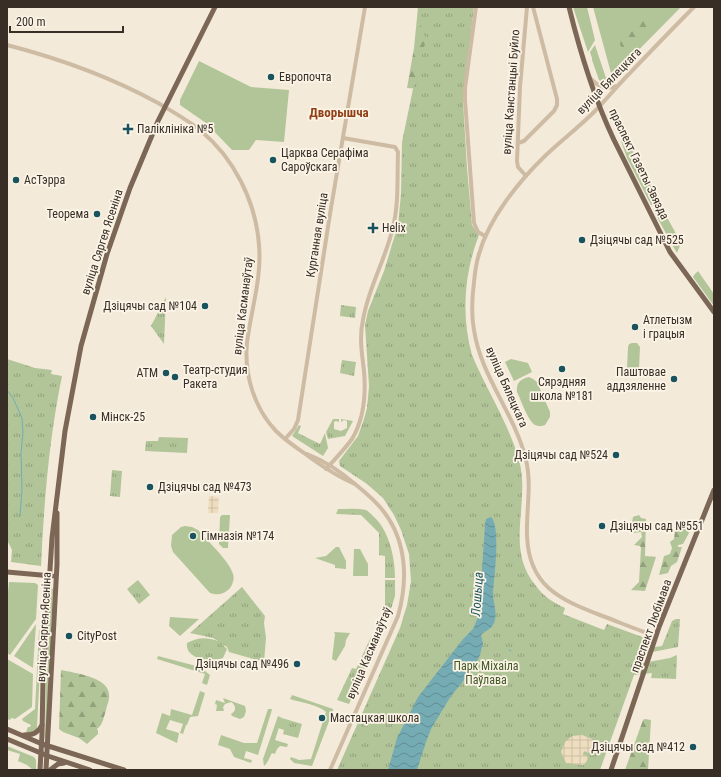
<svg xmlns="http://www.w3.org/2000/svg" width="721" height="777" viewBox="0 0 721 777" font-family="'Roboto Condensed',sans-serif">
<defs>
<pattern id="forest-firs" width="22" height="20" patternUnits="userSpaceOnUse"><rect width="22" height="20" fill="#b2c598"/><path d="M5 1l3.5 6h-7zM16 11l3.5 6h-7z" fill="#92a07c"/></pattern>
<pattern id="park-tufts" width="24" height="20" patternUnits="userSpaceOnUse"><rect width="24" height="20" fill="#b2c598"/><path d="M3 7l-1-3M5 7V3M7 7l1-3M15 17l-1-3M17 17v-4M19 17l1-3" fill="none" stroke="#92a07c"/></pattern>
<pattern id="plaza-grid" width="8" height="8" patternUnits="userSpaceOnUse"><rect width="8" height="8" fill="#eeddbf"/><path d="M0 4h8M4 0v8" fill="none" stroke="#cdbea4"/></pattern>
<pattern id="water-waves" width="16" height="10" patternUnits="userSpaceOnUse"><rect width="16" height="10" fill="#75acb4"/><path d="M0 5q4-4 8 0t8 0" fill="none" stroke="#618c92"/></pattern>
</defs>
<rect width="100%" height="100%" fill="#f4eada"/>
<g fill="#b2c598">
<path d="M573,7H587L595,40L588,52Z"/>
<path d="M593,7H681L615,74L611,73Z"/>
<path d="M595,45L607,81L602,82L599,80L592,60V58L590,52Z"/>
<path d="M199,61L251,87L289,90L284,142L256,140L249,150H232L206,123L180,105V100Z"/>
<path d="M626,137L660,204L656,206L651,205L627,158L621,141Z"/>
<path d="M661,206L681,243L677,253L671,243L655,213L656,210Z"/>
<path d="M698,271L714,294V306L693,277L694,275Z"/>
<path d="M632,343H637L640,347L639,369C635,372 632,372 628,370L627,368L628,347L629,344Z"/>
<path d="M511,359L528,363L532,372L514,381L505,362Z"/>
<path d="M529,377L533,379L537,382L550,412V417L545,425C542,426 539,427 535,425C528,421 521,400 517,392C516,383 520,379 529,377Z"/>
<path d="M222,515H230L228,548H223L219,544L220,517Z"/>
<path d="M185,526L192,527L198,530C207,540 230,562 233,574C235,579 232,587 228,590C222,595 217,595 210,593L173,552L171,546L172,535L181,527Z"/>
<path d="M336,547H339L346,561V569L335,568V565L315,558L326,556Z"/>
<path d="M354,549H360L368,564V576H353Z"/>
<path d="M9,582L35,583L38,585L36,619L10,655L7,653V602Z"/>
<path d="M51,588L53,589L46,738H45L46,677Z"/>
<path d="M170,617L199,619L180,636L169,626Z"/>
<path d="M36,624L33,668L14,656Z"/>
<path d="M39,630H42L37,727V729L29,733L26,732L28,727H30L31,725L23,721L22,719L35,709Z"/>
<path d="M334,632L350,633L346,640L345,646L336,661L332,659L335,634Z"/>
<path d="M158,656L200,667L210,675L207,685L202,683L205,674L157,659Z"/>
<path d="M7,659L33,674L32,707L15,719L11,718L10,720L7,719Z"/>
<path d="M200,691L205,693L198,716L190,717L187,725H186L183,734L180,733L183,724L170,720L166,729L179,733L177,743L156,733L162,713L170,716L171,709L192,715Z"/>
<path d="M292,695L333,709V711L312,766L294,763L290,759L291,757L299,760L311,759L326,712C317,704 302,703 290,699Z"/>
<path d="M223,698L245,706L246,711L244,717L240,719L232,716L231,714C237,711 236,705 231,702L225,704L223,707L224,711H216L217,705L215,704L216,700L225,703Z"/>
<path d="M268,709H272L271,713L258,755L246,751L244,758L252,760L251,763L234,757L230,749L218,745L221,735L244,743H257Z"/>
<path d="M278,716L282,718L275,740L288,744L287,747L280,746L277,749L275,754L272,753C269,757 269,762 264,766L263,759Z"/>
<path d="M7,746L34,757L36,760V770H33L27,765L18,761L20,754L7,750Z"/>
</g>
<g fill="url(#forest-firs)">
<path d="M418,7H431L421,89L407,88L414,48Z"/>
<path d="M641,12L656,21L650,32L629,55L620,45L621,32Z"/>
<path d="M639,515L641,518L646,519L645,556L656,557L645,591L631,590L639,582L641,548L640,546L634,545L642,537L641,532L634,533L631,528L633,517Z"/>
<path d="M684,525L687,527L689,533L683,544L678,545V547H682L677,562L671,566L668,573L659,575L664,556L670,554L672,548L670,542L674,539L675,531L677,527Z"/>
<path d="M61,670C75,673 108,677 109,694C110,699 107,705 106,710C104,716 103,725 97,729L98,731V734L87,744L79,738L63,732L59,729Z"/>
<path d="M645,719L651,720L648,770H625L643,720Z"/>
</g>
<g fill="url(#park-tufts)">
<path d="M422,7H474L463,101L467,168L472,225L479,235C464,273 461,316 472,355C486,389 509,424 519,460C531,503 504,548 536,586C543,596 554,603 565,608L563,614L604,630L607,624L645,638L646,641L645,645L647,648L662,646L672,621L676,619H680L678,647L642,654L637,664L670,658L677,655L676,679L651,678L652,673L634,675L600,770H337L400,628L407,605L411,581L409,554L401,530L394,515L383,498L367,484L340,466L339,461L358,436L364,419L367,408L369,386L365,325L368,311L384,271L398,225L401,194L402,142L414,84L426,40L419,21Z"/>
<path d="M166,297L164,344L151,326Z"/>
<path d="M341,305L356,307L355,318L340,316Z"/>
<path d="M7,359L35,368L52,370L51,374L62,376C49,439 44,502 41,566L11,562L12,550L7,540Z"/>
<path d="M342,360L356,362L354,376L340,373Z"/>
<path d="M333,419H339V422L336,421L334,422V429L341,431L347,428V421L344,420L341,422V419L353,421L345,436L328,439L326,432Z"/>
<path d="M299,425L301,426L298,433L320,444L325,433L328,448L323,456L292,436Z"/>
<path d="M159,437L188,438L187,453L145,451L146,441H158Z"/>
<path d="M112,470L122,471L120,497L110,496Z"/>
<path d="M338,509C345,509 359,508 366,510C368,511 371,514 373,516C389,530 395,557 395,578H385V556L379,555V533L361,515L336,514Z"/>
<path d="M138,580L150,595L139,604L127,589Z"/>
<path d="M385,580H395V596L391,609L349,704L337,700L352,668L356,669L371,637L374,639L385,617Z"/>
<path d="M242,587L265,616L264,623L266,638L264,662L229,652L227,647L222,644L227,649L223,658C211,662 185,660 187,643C198,637 206,637 218,641L213,638L190,633Z"/>
<path d="M282,718L302,724L298,738L283,734L284,730L278,728Z"/>
</g>
<g fill="url(#plaza-grid)">
<path d="M209,496L219,497L218,513H208Z"/>
<path d="M582,735L592,739L591,752L588,753L585,751L583,753V755L587,756L588,759L584,765H582L566,763L561,752L565,742L572,736Z"/>
</g>
<path fill="url(#water-waves)" d="M491,517C501,526 494,578 493,593C493,602 497,611 495,620C493,629 486,630 481,635L483,643L480,655L474,668L451,696L431,729L426,742L417,770H388L397,738L418,697L463,639L473,629L479,615L485,525L486,519Z"/>
<g fill="none" stroke-linecap="round" stroke-linejoin="round">
<g stroke="#75acb4" stroke-width="1">
<path d="M7,390L13,398L22,418L23,432L21,453L22,489L20,516"/>
<path d="M509,650L511,651"/>
</g>
<g stroke="#cebba4" stroke-width="4">
<path d="M476,7L465,88V100L474,223L478,232L485,236"/>
<path d="M7,45C61,59 109,76 158,103C173,112 188,120 201,131C234,158 256,202 259,245C262,278 251,310 247,343C244,374 254,408 276,431C285,440 294,446 304,453C320,465 336,476 355,484"/>
<path d="M590,78C598,86 605,91 616,86"/>
<path d="M518,143L524,141L554,111L557,105V99L533,7"/>
<path d="M526,176L518,167L517,161L520,87L527,7"/>
<path d="M285,439L294,429L298,420L330,214L365,7"/>
<path d="M307,454C325,461 341,472 355,484C366,493 376,501 384,512C407,542 408,581 398,616L330,770"/>
<path d="M326,469C335,459 344,450 352,439C364,419 366,394 364,371C362,354 359,337 363,320C368,288 386,259 393,227C399,203 397,177 398,152L395,147L343,138"/>
<path d="M656,636C637,630 619,622 600,615C559,599 529,586 527,536C526,510 532,485 526,460C515,414 481,377 474,330C471,314 472,298 474,282C475,272 476,263 479,254C489,218 519,181 546,155C562,140 579,127 594,112C606,100 617,86 629,74C651,51 672,29 694,7"/>
</g>
<g stroke="#7c6656" stroke-width="5">
<path d="M569,7C580,52 594,98 614,140L670,252L714,312"/>
<path d="M7,572L52,576"/>
<path d="M7,729L42,744L124,770"/>
<path d="M24,735C33,735 38,733 42,725"/>
<path d="M7,739L48,756L90,770"/>
<path d="M40,770L42,735L43,680L52,538L65,431L81,346L107,254L130,188L158,121L215,7"/>
<path d="M46,770L57,564V513"/>
<path d="M50,770L58,764L64,763"/>
<path d="M611,770L659,627L714,490"/>
</g>
</g>
<g fill="#18535e" stroke="#fbf4e6" stroke-width="1.5">
<circle cx="271" cy="77" r="4"/>
<path d="M126 123h4v4h4v4h-4v4h-4v-4h-4v-4h4z"/>
<circle cx="273" cy="160" r="4"/>
<circle cx="16" cy="180" r="4"/>
<circle cx="97" cy="214" r="4"/>
<path d="M371 222h4v4h4v4h-4v4h-4v-4h-4v-4h4z"/>
<circle cx="582" cy="240" r="4"/>
<circle cx="205" cy="306" r="4"/>
<circle cx="635" cy="327" r="4"/>
<circle cx="562" cy="369" r="4"/>
<circle cx="166" cy="373" r="4"/>
<circle cx="175" cy="377" r="4"/>
<circle cx="674" cy="379" r="4"/>
<circle cx="93" cy="417" r="4"/>
<circle cx="616" cy="455" r="4"/>
<circle cx="150" cy="487" r="4"/>
<circle cx="602" cy="526" r="4"/>
<circle cx="193" cy="536" r="4"/>
<circle cx="69" cy="636" r="4"/>
<circle cx="297" cy="664" r="4"/>
<circle cx="322" cy="718" r="4"/>
<circle cx="693" cy="747" r="4"/>
</g>
<g text-anchor="middle" dominant-baseline="central" stroke-width="3.5" stroke-linejoin="round" paint-order="stroke">
<g font-size="12" fill="#382e26" stroke="#fbf4e6" text-anchor="start">
<text x="279" y="77">Европочта</text>
<text x="137" y="129">Паліклініка №5</text>
<text x="281" y="153">Царква Серафіма<tspan x="281" dy="14">Сароўскага</tspan></text>
<text x="24" y="180">АсТэрра</text>
<text x="89" y="214" text-anchor="end">Теорема</text>
<text x="382" y="228">Helix</text>
<text x="590" y="240">Дзіцячы сад №525</text>
<text x="197" y="306" text-anchor="end">Дзіцячы сад №104</text>
<text x="643" y="320">Атлетызм<tspan x="643" dy="14">і грацыя</tspan></text>
<text x="183" y="370">Театр-студия<tspan x="183" dy="14">Ракета</tspan></text>
<text x="666" y="372" text-anchor="end">Паштовае<tspan x="666" dy="14">аддзяленне</tspan></text>
<text x="158" y="373" text-anchor="end">АТМ</text>
<text x="562" y="382" text-anchor="middle">Сярэдняя<tspan x="562" dy="14">школа №181</tspan></text>
<text x="101" y="417">Мінск-25</text>
<text x="608" y="455" text-anchor="end">Дзіцячы сад №524</text>
<text x="158" y="487">Дзіцячы сад №473</text>
<text x="610" y="526">Дзіцячы сад №551</text>
<text x="201" y="536">Гімназія №174</text>
<text x="77" y="636">CityPost</text>
<text x="289" y="664" text-anchor="end">Дзіцячы сад №496</text>
<text x="330" y="718">Мастацкая школа</text>
<text x="685" y="747" text-anchor="end">Дзіцячы сад №412</text>
</g>
<g font-size="12" fill="#382e26" stroke="#fbf4e6">
<text transform="translate(609 81) rotate(-46)">вуліца Бялецкага</text>
<text transform="translate(511 92) rotate(-86)">вуліца Канстанцыі Буйло</text>
<text transform="translate(639 164) rotate(64)">праспект Газеты Звязда</text>
<text transform="translate(317 235) rotate(-81)">Курганная вуліца</text>
<text transform="translate(102 242) rotate(-72)">вуліца Сяргея Ясеніна</text>
<text transform="translate(243 306) rotate(-83)">вуліца Касманаўтаў</text>
<text transform="translate(507 387) rotate(66)">вуліца Бялецкага</text>
<text transform="translate(651 626) rotate(-70)">праспект Любімава</text>
<text transform="translate(44 627) rotate(-87)">вуліца Сяргея Ясеніна</text>
<text transform="translate(369 653) rotate(-67)">вуліца Касманаўтаў</text>
</g>
<g font-size="12" fill="#425928" stroke="#fbf4e6">
<text x="486" y="666">Парк Міхаіла<tspan x="486" dy="14">Паўлава</tspan></text>
</g>
<g font-size="13" font-weight="bold" fill="#903f17" stroke="#fbf4e6">
<text x="339" y="112">Дворышча</text>
</g>
<g font-size="13" font-style="italic" fill="#18535e" stroke="#fbf4e6">
<text transform="translate(477 594) rotate(-86)">Лошыца</text>
</g>
</g>
<rect width="721" height="777" fill="none" stroke="#382e26" stroke-width="16"/>
<path d="M10 26v6h113v-6" fill="none" stroke="#382e26" stroke-width="2"/>
<text x="16" y="26" font-size="12" fill="#382e26" stroke="#fbf4e6" stroke-width="3" paint-order="stroke">200 m</text>
</svg>
